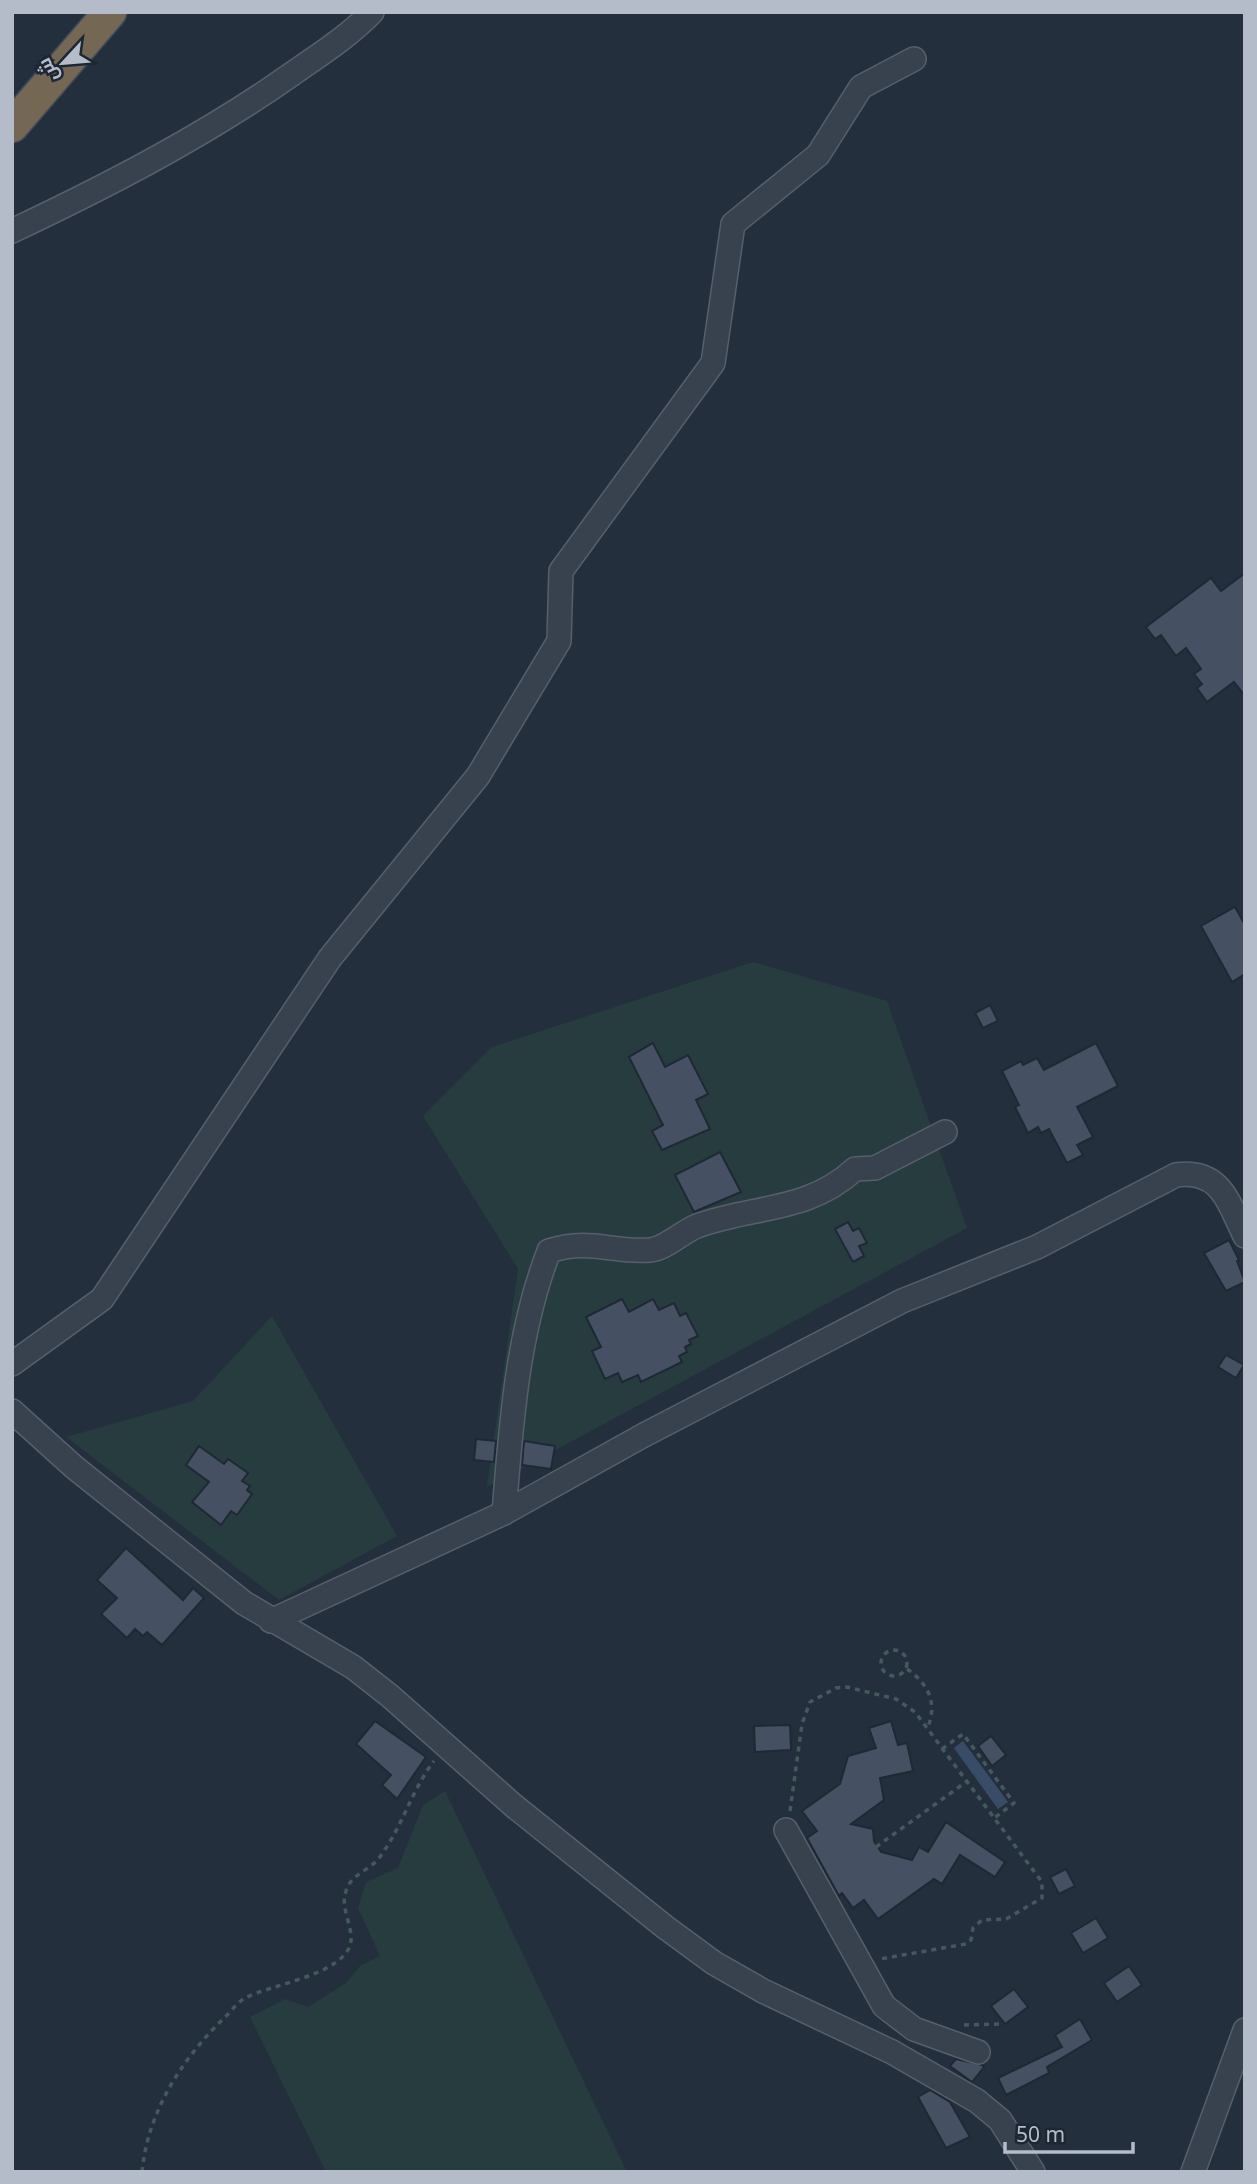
<svg xmlns="http://www.w3.org/2000/svg" width="1257" height="2184" viewBox="0 0 1257 2184" font-family="'Noto Sans',Cairo,sans-serif">
<rect width="100%" height="100%" fill="#242f3e"/>
<g fill="#263c3f">
<path d="M753,962L887,1001L967,1228L487,1487L518,1269L423,1116L492,1047Z"/>
<path d="M272,1316L397,1536L279,1600L66,1437L193,1401Z"/>
<path d="M445,1791L627,2172H326L250,2017L285,1999L308,2007L346,1983L360,1966L380,1956L358,1908L366,1882L398,1868L423,1805Z"/>
</g>
<path fill="#394c67" d="M963,1741L1008,1802L998,1809L954,1748Z"/>
<g fill="#455162" stroke="#1f2835" stroke-width="2">
<path d="M1245,573V696L1234,682L1207,702L1197,688L1202,684L1194,674L1201,669L1186,648L1176,656L1161,635L1155,639L1146,627L1211,578L1221,591Z"/>
<path d="M1235,907L1245,925V974L1232,982L1201,926Z"/>
<path d="M990,1005L998,1021L983,1028L975,1013Z"/>
<path d="M653,1043L665,1067L688,1055L708,1094L696,1100L710,1129L662,1150L652,1131L663,1125L629,1057Z"/>
<path d="M1096,1043L1118,1086L1077,1107L1093,1137L1077,1145L1083,1155L1067,1163L1049,1129L1041,1133L1038,1127L1028,1133L1015,1107L1019,1105L1002,1071L1021,1061L1023,1065L1037,1058L1044,1070Z"/>
<path d="M720,1152L741,1192L694,1212L675,1175Z"/>
<path d="M848,1222L853,1231L859,1228L867,1243L859,1246L864,1256L853,1262L835,1229Z"/>
<path d="M1229,1240L1239,1260L1237,1261L1245,1282L1226,1291L1204,1253Z"/>
<path d="M622,1299L629,1312L653,1299L659,1310L674,1303L680,1316L686,1313L698,1336L689,1340L691,1344L685,1347L687,1352L679,1356L682,1362L641,1382L638,1375L622,1382L618,1373L605,1379L592,1351L601,1347L586,1317Z"/>
<path d="M1226,1355L1244,1365L1236,1378L1218,1367Z"/>
<path d="M476,1439L496,1441L494,1462L474,1460Z"/>
<path d="M524,1441L555,1446L551,1469L522,1465Z"/>
<path d="M199,1446L224,1464L228,1459L248,1473L242,1481L250,1486L247,1490L252,1494L237,1515L231,1511L221,1525L192,1502L209,1482L186,1465Z"/>
<path d="M126,1548L183,1600L193,1588L204,1598L162,1645L147,1632L143,1636L135,1629L127,1638L101,1614L117,1598L97,1580Z"/>
<path d="M375,1721L426,1757L397,1799L382,1785L391,1775L356,1744Z"/>
<path d="M891,1721L898,1745L907,1743L913,1771L880,1778L884,1800L851,1824L873,1829L874,1841L881,1852L912,1860L919,1847L928,1852L946,1822L1005,1862L995,1877L960,1855L942,1884L934,1879L878,1919L864,1900L853,1908L842,1893L839,1896L807,1838L817,1831L802,1811L840,1784L848,1756L876,1748L869,1728Z"/>
<path d="M790,1725L791,1750L755,1752L754,1726Z"/>
<path d="M991,1736L1006,1755L992,1766L978,1746Z"/>
<path d="M1066,1869L1075,1886L1059,1894L1050,1877Z"/>
<path d="M1096,1918L1108,1938L1083,1953L1071,1933Z"/>
<path d="M1129,1966L1142,1985L1117,2002L1104,1983Z"/>
<path d="M1014,1989L1028,2007L1005,2024L991,2006Z"/>
<path d="M1080,2019L1092,2040L1047,2067L1049,2073L1006,2095L998,2078L1062,2047L1055,2035Z"/>
<path d="M956,2059L982,2065L984,2067L972,2082L950,2066Z"/>
<path d="M930,2090L950,2102L970,2137L946,2148L918,2097Z"/>
</g>
<g fill="none" stroke-linecap="round" stroke-linejoin="round">
<g stroke="#565f6c" stroke-width="26">
<g id="minor">
<path d="M12,231C109,185 204,136 292,74C319,55 348,37 372,12"/>
<path d="M12,1364L102,1299L330,958L478,776L559,641L561,571L713,363L733,224L818,155L861,87L914,59"/>
<path d="M12,1411L74,1467L244,1603L353,1667L390,1696L514,1806L665,1927L714,1963L763,1991L892,2052L977,2101L1000,2120L1033,2172"/>
<path d="M504,1513C511,1426 517,1333 549,1251C591,1238 611,1253 650,1250C665,1249 682,1232 697,1226C754,1205 807,1213 855,1169L875,1168L945,1132"/>
<path d="M271,1621L504,1513L644,1435L902,1301L1037,1247L1176,1175C1221,1169 1228,1202 1245,1236"/>
<path d="M786,1830L884,2006L914,2029L978,2052"/>
<path d="M1193,2172L1245,2030"/>
</g>
</g>
<g stroke="#434c59" stroke-width="35">
<path id="highway" d="M12,126L110,12"/>
</g>
<g stroke="#44595c" stroke-width="3.5" stroke-dasharray="5 5" stroke-linecap="butt">
<circle cx="894" cy="1663" r="13"/>
<path d="M907,1669C929,1684 938,1704 927,1729"/>
<path d="M942,1749L963,1734L1014,1803L993,1819"/>
<path d="M790,1811L802,1724L810,1702L836,1688L847,1687L896,1699L915,1712L1042,1882V1898L1006,1919L982,1920L973,1928L971,1940L966,1944L880,1959"/>
<path d="M876,1847L966,1782"/>
<path d="M964,2025L1001,2024"/>
<path d="M142,2172C148,2112 180,2062 222,2020C230,2013 236,2003 245,1998C273,1984 335,1976 349,1948C357,1931 339,1910 346,1891C351,1874 369,1871 379,1858C402,1828 411,1791 434,1761"/>
</g>
<use href="#minor" stroke="#38414e" stroke-width="23"/>
<use href="#highway" stroke="#746855" stroke-width="32"/>
</g>
<rect width="1257" height="2184" fill="none" stroke="#b4bcc9" stroke-width="28"/>
<g transform="translate(63 63) rotate(244)" stroke="#1d2633" stroke-width="5" paint-order="stroke">
<path d="M0-5L12 26L0 18L-12 26Z" fill="#b4bcc9"/>
<text y="-10" font-size="19" font-weight="bold" text-anchor="middle" fill="#b4bcc9">ش</text>
</g>
<path d="M1005 2142v10h128v-10" fill="none" stroke="#b4bcc9" stroke-width="3.5"/>
<text x="1016" y="2142" font-size="21" fill="#b4bcc9" stroke="#1d2633" stroke-width="5" paint-order="stroke">50 m</text>
</svg>
